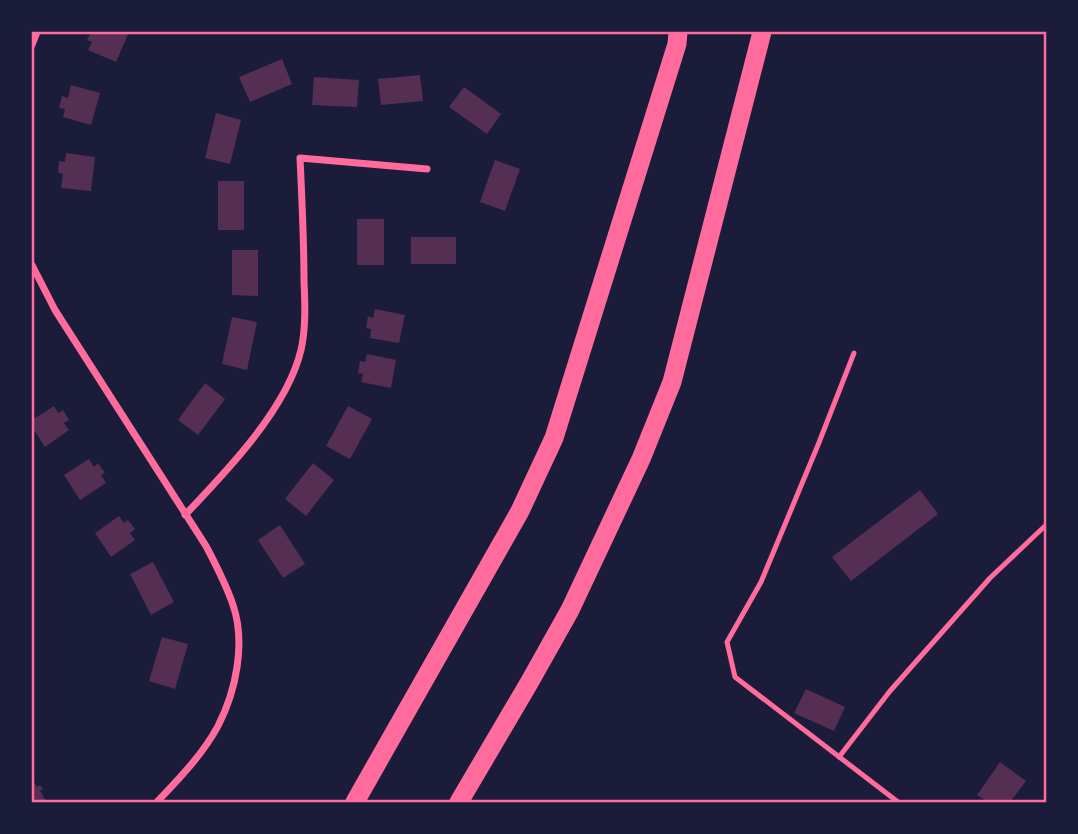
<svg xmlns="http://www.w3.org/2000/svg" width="1078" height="834" viewBox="0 0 1078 834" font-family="'Nunito Sans',sans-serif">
<rect width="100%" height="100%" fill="#1b1b3a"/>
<g fill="#542f53">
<path d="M91,32H129L116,62L88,50L92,42L87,40Z"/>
<path d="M282,59L292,84L250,102L239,77Z"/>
<path d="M420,75L423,101L381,105L378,79Z"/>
<path d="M314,77L359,80L357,107L312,105Z"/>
<path d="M71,85L100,93L91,125L63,117L65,109L59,108L62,96L68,98Z"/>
<path d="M464,87L501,114L487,134L449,107Z"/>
<path d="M216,113L241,120L230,164L205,158Z"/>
<path d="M66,153L95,157L91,191L61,188L63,174L58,173L59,161L65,162Z"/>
<path d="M495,160L520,169L505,211L480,202Z"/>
<rect x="218" y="181" width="26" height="49"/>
<rect x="357" y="219" width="27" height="46"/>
<rect x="411" y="237" width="45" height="27"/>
<path d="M232,250H258V296L232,295Z"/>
<path d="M375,309L405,315L399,343L370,338L371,329L366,328L368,316L373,318Z"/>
<path d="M232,317L257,322L247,370L222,364Z"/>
<path d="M367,354L396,360L391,388L361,382L363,374L358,373L360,361L365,362Z"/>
<path d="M205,383L225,399L198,435L178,420Z"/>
<path d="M54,406L58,413L63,410L69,420L64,423L69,430L45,447L32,427V420Z"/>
<path d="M348,406L372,419L350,459L326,446Z"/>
<path d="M89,459L94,467L98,463L105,473L101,475L106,483L80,500L64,475Z"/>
<path d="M313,463L334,480L306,516L285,499Z"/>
<path d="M920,490L938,514L851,581L832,557Z"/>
<path d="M119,516L124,523L128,520L135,529L130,533L135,540L111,557L95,533Z"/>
<path d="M280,525L305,564L283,578L258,540Z"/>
<path d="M153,562L174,602L151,615L130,574Z"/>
<path d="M162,637L188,644L175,689L149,681Z"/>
<path d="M806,689L845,707L834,731L794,713Z"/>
<path d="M1000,762L1026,781L1010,802H988L977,795Z"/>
<path d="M33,781L37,787L40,785L43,789L40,791L47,802H32V782Z"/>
</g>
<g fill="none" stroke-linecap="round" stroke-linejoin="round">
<g stroke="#ff6b9d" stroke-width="5">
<path d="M854,353L818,445L761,582L727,642L735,677L898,802"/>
<path d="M839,757L890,691L990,578L1046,525"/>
</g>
<g stroke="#ff6b9d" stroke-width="7">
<path d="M32,45L37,32"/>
<path d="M32,265L55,310L206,546C216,565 226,584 233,605C246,643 236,691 218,726C203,754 179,779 157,802"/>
<path d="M185,515C226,472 287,409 301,350C306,328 305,303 304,281C304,240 302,199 300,158L427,169"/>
</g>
<g stroke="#ff6b9d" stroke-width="19">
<path d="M355,802L520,511L554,438L677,44L678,32"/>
<path d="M459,802L529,683L570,610L641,459L672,382L762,32"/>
</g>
</g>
<rect width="1078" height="834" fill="none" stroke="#1b1b3a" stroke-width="66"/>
<rect x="33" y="33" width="1012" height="768" fill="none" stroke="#ff6b9d" stroke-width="2.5"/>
</svg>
